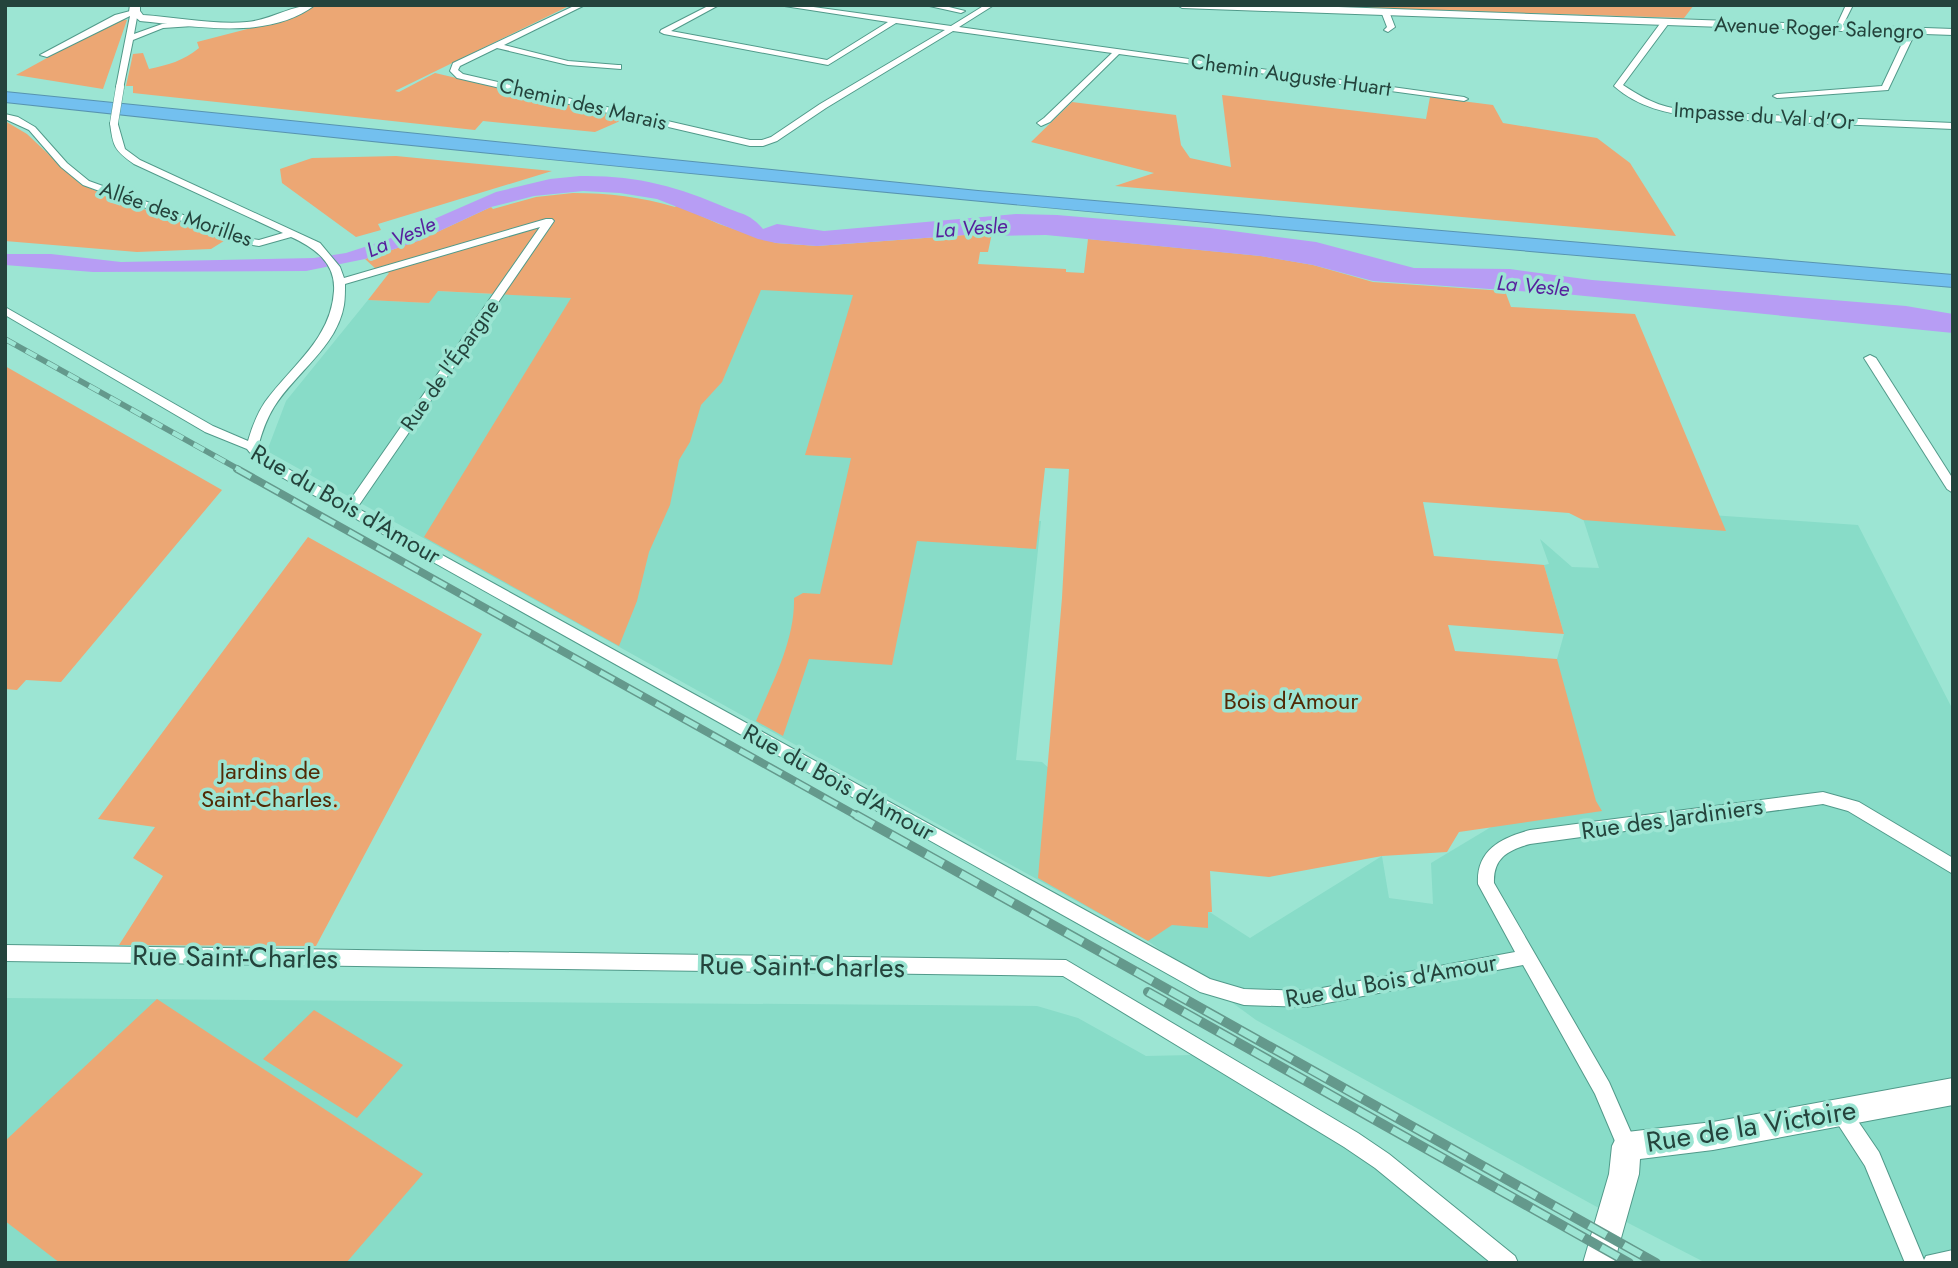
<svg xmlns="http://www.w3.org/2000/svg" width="1958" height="1268" viewBox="0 0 1958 1268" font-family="Jost,sans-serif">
<rect width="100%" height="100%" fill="#9ce5d3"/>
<g fill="#88dcc8">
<path d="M761,280L858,294L938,461L927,514L1041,521L1016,760L1042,762L1208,911L1250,938L1382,856L1389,898L1433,904L1431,863L1491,827L1557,659L1564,634L1544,565L1549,564L1540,539L1572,567L1599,568L1579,506L1858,525L1953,710V1263H1706L1597,1207L1256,1020L1148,941L267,451L286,401L368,300L429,303L437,291L492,294Z"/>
<path d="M5,998L1037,1006L1078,1018L1146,1056L1192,1055L1379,1165L1499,1263H5Z"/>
</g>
<g fill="#eca774">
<path d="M319,5H571L395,91L399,92L435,73L627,118L595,132L483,121L475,130L133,93V86H126L133,54L143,53L149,69C168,65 183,61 199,48L197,42L267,24Z"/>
<path d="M1269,5H1694L1684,18Z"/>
<path d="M118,19L127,20L103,89L16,75Z"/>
<path d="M1222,95L1426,119L1430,97L1493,105L1503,123L1597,138L1630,163L1676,236L1115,186L1154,173L1031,142L1072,102L1176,115L1181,145L1190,158L1231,167Z"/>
<path d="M5,121L27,134L79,183L102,194L227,239L211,249L137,252L5,241Z"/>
<path d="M396,156L552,171L378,224L381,230L356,237L282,183L280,169L312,158Z"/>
<path d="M573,193C609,193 641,197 675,207L677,205L719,224L776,243L817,246L992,233L988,252H980L978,264L1066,269V272L1084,273L1088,239L1261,256L1313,265L1373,282L1505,291L1511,307L1635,314L1726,531L1583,520L1569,513L1423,502L1434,556L1544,565L1564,634L1448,625L1455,651L1557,659L1596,801L1602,811L1459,832L1447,852L1382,856L1269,877L1210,871L1212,912H1208V928L1172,925L1148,941L1038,878L1062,598L1069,469L1045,468L1036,549L917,541L892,665L809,659L783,736L756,721C772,683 795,641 794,598L803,593L820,594L851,458L805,455L853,295L761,290L722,382L701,405L690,442L679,460L670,505L649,552L637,601L619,646L424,537L571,298L438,291L429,303L368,300L389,273L376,269L365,259L418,241L491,207L493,209L536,197Z"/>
<path d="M5,366L222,490L61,682L26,680L17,690L5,689Z"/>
<path d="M308,537L482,634L316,946L119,945L163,876L133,858L155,827L98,819Z"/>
<path d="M157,999L423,1174L346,1263H60L5,1221V1141Z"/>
<path d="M314,1010L403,1065L357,1118L263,1059Z"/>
</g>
<path fill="#b79df4" d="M580,176C635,175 677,186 727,208C744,215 750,214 763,229L777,224L824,231L1016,214L1057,215L1210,228L1316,242L1414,268L1510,269L1592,280L1906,306L1953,314V333L1575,295L1373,281L1313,265L1260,256L1046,235L992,236V233L817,246L776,243L758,239L657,199L620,193L583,191L534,196L491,207L418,241L365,259L306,271L93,272L5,265V254H51L121,262L314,258L346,253L386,240L496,192L550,179Z"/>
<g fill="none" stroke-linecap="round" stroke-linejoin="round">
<g stroke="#519a8a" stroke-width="2">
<g id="street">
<path d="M576,5H585L504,45L568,61L618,65H621V69L568,65L497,48L460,66L458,70L463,74L750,140H762L771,137L820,104L945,30L896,23L828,65L664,34L660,32L661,30L710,5H719L671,31L827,60L888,22L778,5H799L951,26L985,5H994L959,27L1464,97L1468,99L1464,101L1119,54L1050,122L1041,126L1037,123L1044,118L1112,53L953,31L826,108L777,141L763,146H750L457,78L450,71L453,63Z"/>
<path d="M925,5H941L965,11L961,13Z"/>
<path d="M1846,5H1853L1840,31H1834Z"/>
<path d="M134,10L138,12L134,34L162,24L193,22L197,24L193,26L163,28L133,40L123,89L116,87L130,16L47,57L40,55L115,15Z"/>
<path d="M1386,12L1390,14L1395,27L1388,32L1384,30L1387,27L1382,14Z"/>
<path d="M1662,21L1669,23L1623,85C1652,104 1664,108 1699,112L1953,123V129L1699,118C1667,113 1639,108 1614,86Z"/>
<path d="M1909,29L1915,33L1888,90L1777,98L1773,96L1777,94L1882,86L1907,33L1905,31Z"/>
<path d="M5,114L18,117L35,127L67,163L89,181L247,238L259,240L283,233L134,164C114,150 113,146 110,123L117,121L125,149L140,160L320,243L340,267L344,278L546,219H552L554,221L357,508L1210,979L1244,989L1306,991L1515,952L1478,884C1476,850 1501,838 1530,830L1823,792L1859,802L1953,858V874L1848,811L1823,804L1530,844C1508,850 1493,858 1494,883L1609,1082L1637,1146L1634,1153L1627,1156L1620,1153L1595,1094L1523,965L1306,1007L1244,1005L1200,992L260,465L247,449L205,432L5,315V307L213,426L248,441C252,427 257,414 265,402C292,365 331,339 334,291C336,262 313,247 291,237L259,246L245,244L83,185L61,167L29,130L5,119ZM540,227L348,503L262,454L258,447C262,432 266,420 274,407C295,373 337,347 344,305C345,298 345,291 345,284Z"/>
<path d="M1870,355L1876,358L1953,479V493L1947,489L1864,358Z"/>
<path d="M5,945L1066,960L1358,1133L1389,1154L1515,1256L1518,1263H1491L1375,1168L1344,1147L1063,976L5,961Z"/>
<path d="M1840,1103L1847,1105L1879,1152L1924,1260L1926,1256L1953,1250V1263H1905L1865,1166L1830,1112L1833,1105Z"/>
</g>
</g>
<g stroke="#519a8a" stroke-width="2">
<g id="secondary">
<path d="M130,5H140V11L143,15C175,17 216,25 247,22C271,20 291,5 315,5C268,41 195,26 140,21L129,12Z"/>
<path d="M1177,5H1283L1953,29V35L1182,8Z"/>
<path d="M1953,1078V1105L1713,1150L1640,1159L1639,1174L1614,1263H1583L1609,1174L1612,1146L1617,1136L1627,1132L1713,1122Z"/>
</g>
</g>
<g stroke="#5794b0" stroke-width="2">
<path id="highway" d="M5,92L978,191L1953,275V287C1303,233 654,173 5,102Z"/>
</g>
<use href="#street" fill="#fff" fill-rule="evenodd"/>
<use href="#secondary" fill="#fff" fill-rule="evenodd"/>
<use href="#highway" fill="#73c0ef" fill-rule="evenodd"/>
<g stroke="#64998c" stroke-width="6">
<path id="rail-far2" d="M5,339L240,470"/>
</g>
<g stroke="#64998c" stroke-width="8">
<path id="rail-far1" d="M237,469L859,817"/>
</g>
<g stroke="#64998c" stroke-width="10">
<g id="rail">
<path d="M856,815L1656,1263"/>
<path d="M1148,992L1629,1263"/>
</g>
</g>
<use href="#rail-far2" stroke="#9ce5d3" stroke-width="4.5" stroke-dasharray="12" stroke-linecap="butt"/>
<use href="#rail-far1" stroke="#9ce5d3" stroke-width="5" stroke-dasharray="16" stroke-linecap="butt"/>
<use href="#rail" stroke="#9ce5d3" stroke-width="7" stroke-dasharray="20" stroke-linecap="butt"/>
<g stroke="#519a8a" stroke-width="9" stroke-linecap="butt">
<path id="street-bridge" d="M114,123L120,87"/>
</g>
<use href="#street-bridge" stroke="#fff" stroke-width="8"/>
</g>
<g text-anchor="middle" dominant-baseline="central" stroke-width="7" stroke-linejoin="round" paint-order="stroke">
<g font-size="21" fill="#24433c" stroke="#9ce5d3">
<text transform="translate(1819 28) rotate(2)">Avenue Roger Salengro</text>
<text transform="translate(1291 75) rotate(8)">Chemin Auguste Huart</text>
<text transform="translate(583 104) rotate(13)">Chemin des Marais</text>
<text transform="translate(1764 116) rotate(4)">Impasse du Val d'Or</text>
<text transform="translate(176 214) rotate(19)">Allée des Morilles</text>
<text transform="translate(450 365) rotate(-55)">Rue de l'Épargne</text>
</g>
<g font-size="21" font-style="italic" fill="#571f9d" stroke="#9ce5d3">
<text transform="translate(971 228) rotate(-4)">La Vesle</text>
<text transform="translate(401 237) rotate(-23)">La Vesle</text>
<text transform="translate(1533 286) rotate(5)">La Vesle</text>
</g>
<g font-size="24" fill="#24433c" stroke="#9ce5d3">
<text transform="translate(346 504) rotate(30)">Rue du Bois d'Amour</text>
<text transform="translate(839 782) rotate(29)">Rue du Bois d'Amour</text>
<text transform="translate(1672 818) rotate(-8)">Rue des Jardiniers</text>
<text transform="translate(1391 980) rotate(-10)">Rue du Bois d'Amour</text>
</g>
<g font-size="24" fill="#522a06" stroke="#9ce5d3">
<text x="1291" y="700">Bois d'Amour</text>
<text x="270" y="770">Jardins de<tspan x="270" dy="28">Saint-Charles.</tspan></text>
</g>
<g font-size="28" fill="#24433c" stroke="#9ce5d3">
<text transform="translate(235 957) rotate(1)">Rue Saint-Charles</text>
<text transform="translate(802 966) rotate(1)">Rue Saint-Charles</text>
<text transform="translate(1751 1126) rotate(-9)">Rue de la Victoire</text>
</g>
</g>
<rect width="1958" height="1268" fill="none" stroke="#24433c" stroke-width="14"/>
</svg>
